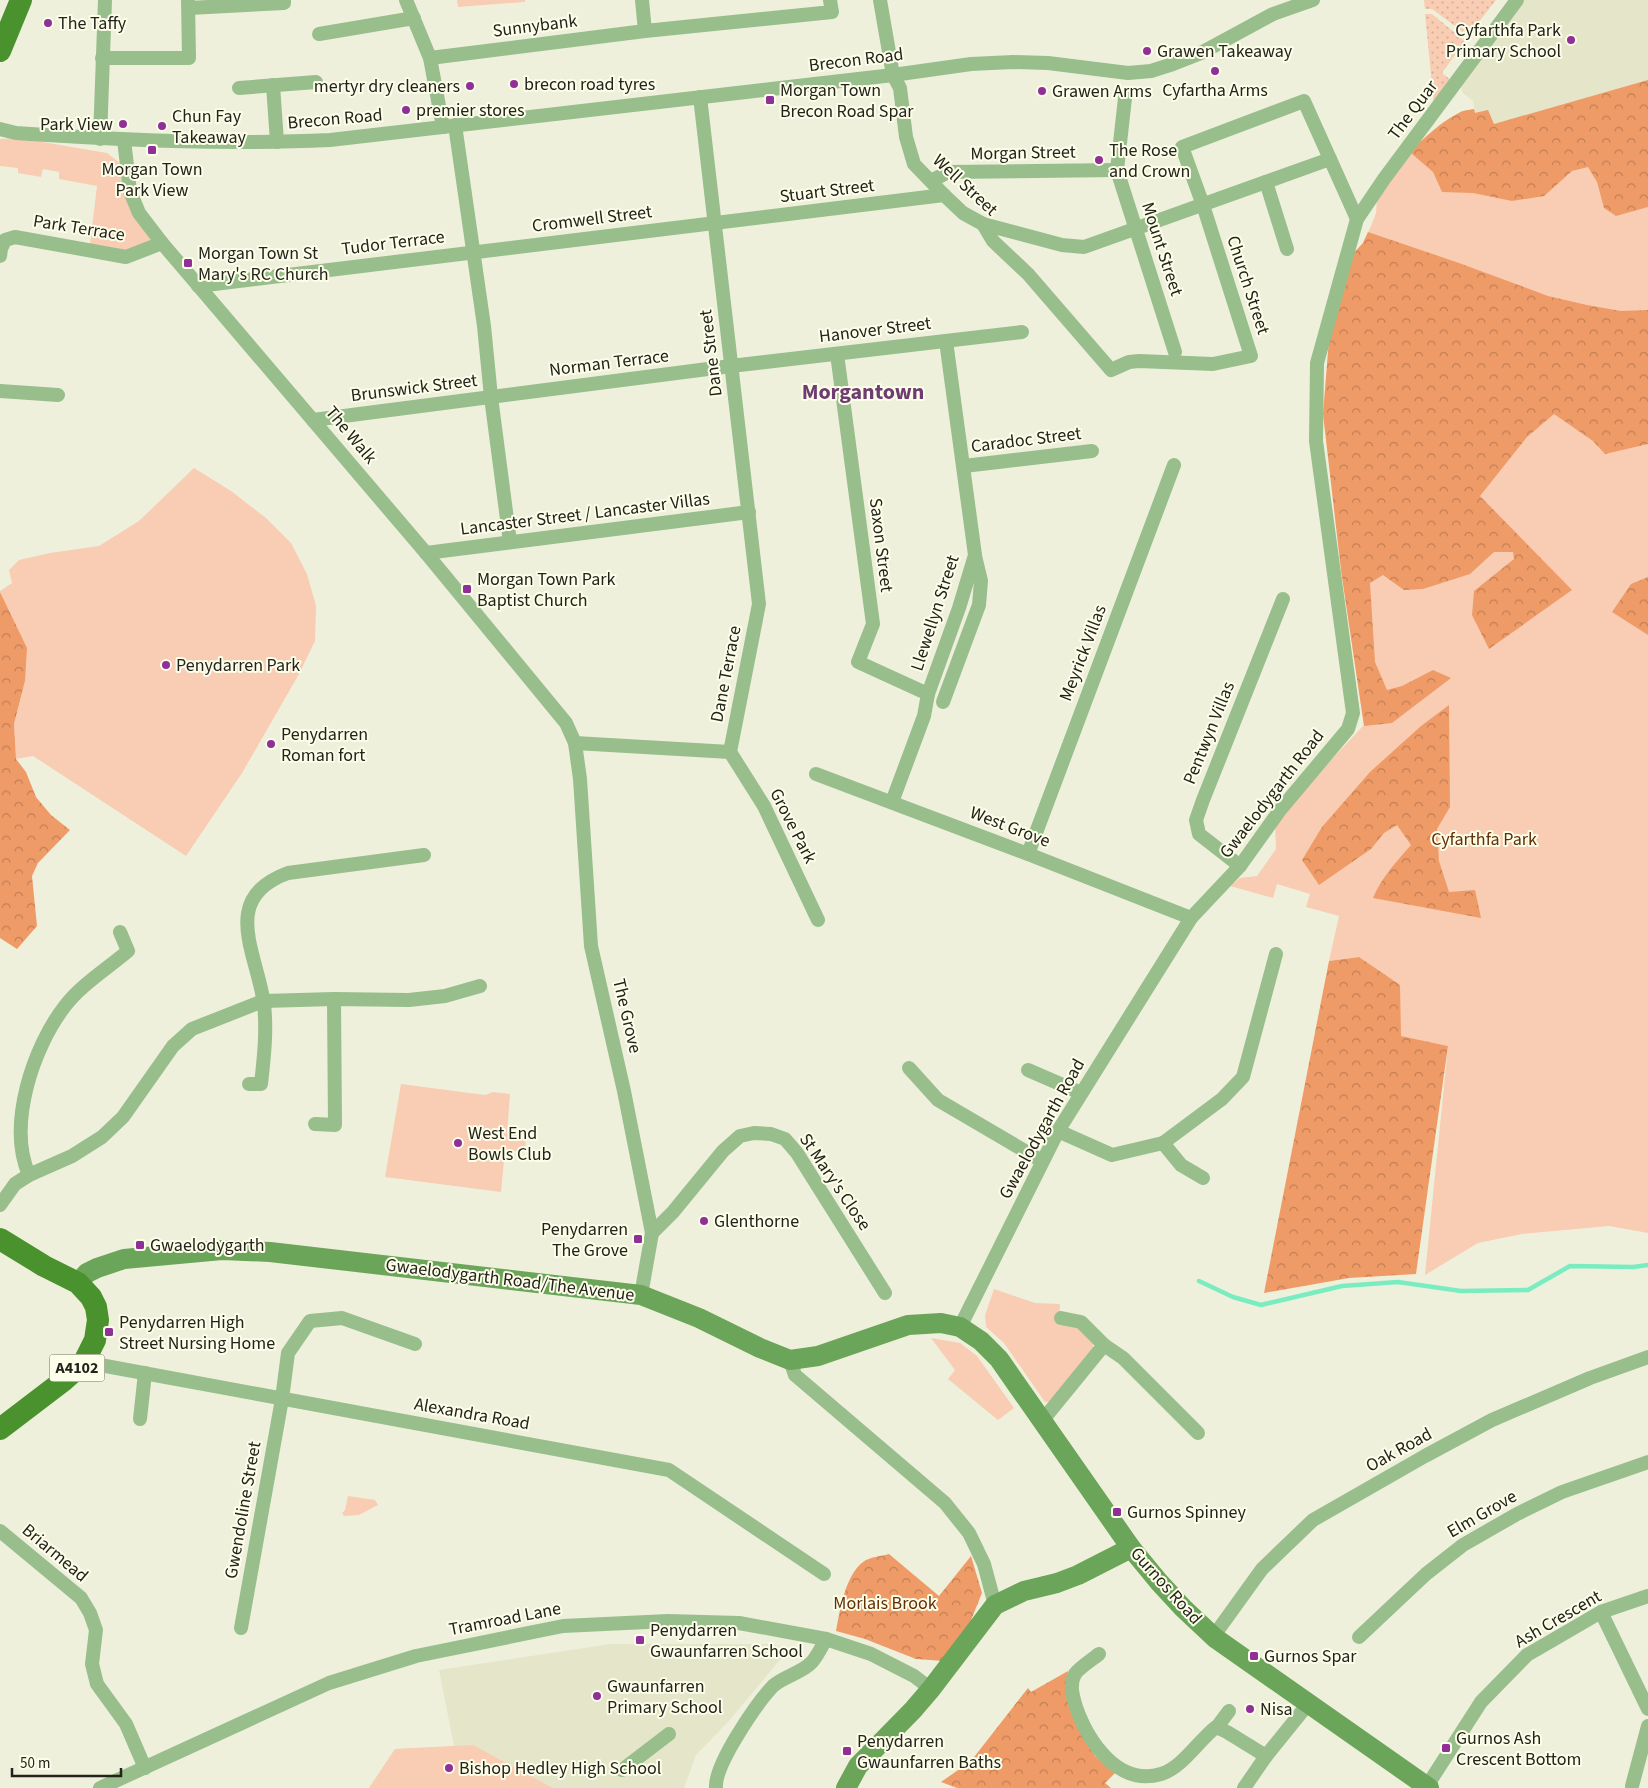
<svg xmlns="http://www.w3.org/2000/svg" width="1648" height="1788" viewBox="0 0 1648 1788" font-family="'Source Sans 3',sans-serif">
<defs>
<pattern id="forest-crowns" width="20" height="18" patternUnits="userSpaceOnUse" patternTransform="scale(1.25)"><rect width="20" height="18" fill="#ef9b67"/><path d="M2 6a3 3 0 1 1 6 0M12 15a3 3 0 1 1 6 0" fill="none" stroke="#c17e54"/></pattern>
<pattern id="garden-dots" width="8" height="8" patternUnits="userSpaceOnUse" patternTransform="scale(1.25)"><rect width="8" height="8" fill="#f8cdb3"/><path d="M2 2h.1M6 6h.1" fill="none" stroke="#d4b099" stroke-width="1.8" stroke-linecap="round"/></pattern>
</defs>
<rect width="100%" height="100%" fill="#eff0dc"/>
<g fill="#e4e5c9">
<path d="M1522,0H1648V80L1494,124L1475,113L1473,101L1462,92L1461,84Z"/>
<path d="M611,1644H771L789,1649L728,1722L696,1755L684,1788H369L395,1749L454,1746L439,1670Z"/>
</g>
<g fill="#f8cdb3">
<path d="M457,0H525V2L458,7Z"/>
<path d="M1648,80V1233L1609,1226L1522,1234L1478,1243L1425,1275L1448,1046L1400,1036L1359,957L1329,961L1339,916L1306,907L1310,894L1277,884L1273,898L1230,886L1240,878L1257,876L1276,849L1275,824L1298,795L1364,725L1341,570L1353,254L1363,243L1371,226L1376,213L1377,200L1417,144L1460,112L1474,109L1475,113L1488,110L1494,124Z"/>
<path d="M19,138L107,153L121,164L155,240L126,253L90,244L97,186L59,179V172L43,169L41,177L18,173V168L0,166V139Z"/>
<path d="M194,468L231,491L266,518L291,543L307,574L316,606L315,641L299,674L242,773L186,856L33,756L16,759L14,724L25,681L0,591L12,583L9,570L19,560L50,553L99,546L139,521Z"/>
<path d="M401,1084L485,1095L493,1092L510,1094L507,1134L526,1136L525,1152L505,1150L501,1192L385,1177Z"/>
<path d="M994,1289L1035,1303L1060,1304L1059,1321L1077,1326L1093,1342V1350L1054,1401L1045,1402L1004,1343L986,1327L985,1315Z"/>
<path d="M931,1338L960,1343L977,1356L1014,1408L998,1420L948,1379L955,1370Z"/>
<path d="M348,1496L375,1500L378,1505L359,1515L344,1516L342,1513L345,1510Z"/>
<path d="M473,1745L553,1788H369L395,1749Z"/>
</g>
<g fill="url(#forest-crowns)">
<path d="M1648,80V207L1616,216L1604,208L1597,182L1588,167L1572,171L1544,196L1512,201L1473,193L1442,192L1433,172L1411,153C1421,139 1444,120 1459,113C1463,110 1469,110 1474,109L1475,113L1488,110L1494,124Z"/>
<path d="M1368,232L1459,263L1548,296L1587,305L1621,311L1648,310V444L1605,454L1593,441L1554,414L1527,437L1480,496L1572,590L1489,649L1472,615L1474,591L1514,559L1513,552H1494L1470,574L1423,589L1404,590L1383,575L1370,583L1375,662L1387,690L1402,686L1433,670L1451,678L1392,723L1364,726L1341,570L1323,414L1329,339L1353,254L1363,243Z"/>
<path d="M1648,577V635L1612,612L1631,584Z"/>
<path d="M0,592L27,648L25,681L14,724L16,759L26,772L36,797L51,815L70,830L38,863L32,876L37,926L17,949L0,938Z"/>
<path d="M1449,705L1450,807L1437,829L1439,861L1449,892L1475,890L1481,918L1373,898C1381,878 1397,861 1411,845L1397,825L1384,833L1371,849L1319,885L1302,860L1322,827L1370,772L1421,726Z"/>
<path d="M1359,957L1400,985L1401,1036L1448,1046L1416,1274L1349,1278L1264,1293L1329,961Z"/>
<path d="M889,1554L939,1596L971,1556L982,1593L967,1630L943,1661L916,1659L865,1639L836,1631C840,1610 845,1576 863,1562C869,1557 882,1556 889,1554Z"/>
<path d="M1068,1671L1066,1690L1074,1720L1095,1756L1115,1773L1105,1783L1111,1788H957L941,1782L971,1761L1028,1688L1031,1692Z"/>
</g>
<g fill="url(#garden-dots)">
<path d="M1424,0H1496L1468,36L1432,9H1425Z"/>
<path d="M1425,14H1432L1465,41L1442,73L1452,81L1434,105Z"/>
</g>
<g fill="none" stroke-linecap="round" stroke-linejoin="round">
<path stroke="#7aecc2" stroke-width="4.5" d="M1199,1281L1233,1297L1261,1305L1342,1286L1398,1282L1461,1291L1528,1290L1570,1266L1633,1267L1648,1265"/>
<g stroke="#98be8c" stroke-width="14">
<path d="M406,0L430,58L443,127"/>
<path d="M642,0L645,31"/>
<path d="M880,0L893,75L900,88L906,137L914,164L944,195L963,213L983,224L993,241L1028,274L1111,370L1129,362L1139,361L1213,364L1251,356L1203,205L1182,147L1304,101L1357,219"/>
<path d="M189,8L284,3V0"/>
<path d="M319,34L414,18"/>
<path d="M102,58H189L188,0"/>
<path d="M430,58L645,31L832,12L830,0"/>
<path d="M273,85L277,142"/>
<path d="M239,88L316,82"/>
<path d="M700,97L759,604L730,752"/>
<path d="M1125,98L1117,170L1175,352"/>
<path d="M455,125L484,326L491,397L510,542"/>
<path d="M0,129L16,133C121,140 225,145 330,140L893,75L971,64L1013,62L1048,63L1128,73L1151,71L1173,64L1201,53L1273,14L1313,0"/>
<path d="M100,139L105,0"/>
<path d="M124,140L130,191L139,213L162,243L426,553L566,723L575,743L580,779L591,946L624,1091L652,1233L641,1295"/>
<path d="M931,181L948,172L1117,170"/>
<path d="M1266,182L1287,249"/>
<path d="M983,224L1062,245L1084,247L1330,159"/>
<path d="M0,256L1,249L5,240L15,237L126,257L162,243"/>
<path d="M198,286L944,195"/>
<path d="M837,354L873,624L858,662L928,694"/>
<path d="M0,391L58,395"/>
<path d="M313,420L731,366L1022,332"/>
<path d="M964,466L1092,451"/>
<path d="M426,553L749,512"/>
<path d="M943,702L979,605L981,581L975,556"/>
<path d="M575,743L730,752"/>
<path d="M730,752L764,806L818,920"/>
<path d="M816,774L1028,854L1191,918"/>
<path d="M892,802L924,716L928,694L959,608L975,555L946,341"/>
<path d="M1028,854L1174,465"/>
<path d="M1240,866L1199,834L1196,820L1203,800L1283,599"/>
<path d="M909,1068L938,1100L1042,1161"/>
<path d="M1028,1070L1081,1093"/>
<path d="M249,1084H261C264,1057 267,1031 264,1004C257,953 219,898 288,873L424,855"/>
<path d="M315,1124L335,1125L334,999"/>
<path d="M1058,1131L1112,1155L1163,1143L1181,1165L1203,1178"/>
<path d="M1163,1143L1222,1099L1243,1077L1276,954"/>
<path d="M29,1175C7,1125 33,1047 65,1006C81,985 108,968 128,951L120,932"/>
<path d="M0,1205L15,1184L29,1175L72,1156L102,1137L123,1117L173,1046L192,1029L263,1001L334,999L409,1000L445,996L480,986"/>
<path d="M652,1233L673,1212L723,1151L740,1136L754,1133L771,1134L785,1139L797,1153L885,1293"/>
<path d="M1061,1318L1081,1322L1104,1345L1123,1358L1198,1433"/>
<path d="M960,1327L1058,1131L1191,918L1240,866L1280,810L1348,729L1353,713L1316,441L1317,363L1357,219L1384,179L1517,0"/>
<path d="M790,1360L795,1375L945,1503L969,1533L984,1564L995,1605"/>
<path d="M84,1362L669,1470L824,1574"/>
<path d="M140,1419L145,1373"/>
<path d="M1042,1421L1104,1345"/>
<path d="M0,1531L81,1598L90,1613L96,1630L92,1664L97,1684L126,1724L145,1768"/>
<path d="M1601,1612L1648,1709"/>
<path d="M241,1628L282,1399L288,1353L310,1321L342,1318L415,1344"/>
<path d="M1213,1637L1262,1569L1313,1520L1425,1456L1492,1420L1590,1378L1648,1357"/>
<path d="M1359,1637L1426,1574L1463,1545L1517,1514L1562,1492L1648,1462"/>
<path d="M1099,1654C1093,1659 1079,1668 1075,1674C1069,1685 1073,1697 1076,1707C1088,1741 1118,1787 1161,1774C1182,1768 1199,1740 1216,1727L1227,1732L1266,1756"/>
<path d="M1217,1727L1229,1711"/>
<path d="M622,1770L669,1734"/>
<path d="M1427,1786L1481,1702L1527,1655L1601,1612L1648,1596"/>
<path d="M1632,1786L1648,1726"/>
<path d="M100,1788L329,1683L416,1656L563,1626L668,1621L739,1623L826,1639L871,1654L914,1676L931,1689"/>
<path d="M716,1788C714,1765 757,1703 773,1686C784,1676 802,1673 812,1662C818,1655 822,1646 826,1639"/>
<path d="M1244,1788L1266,1756L1308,1704"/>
</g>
<g stroke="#6ba559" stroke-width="20">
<path d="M78,1283L87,1273L97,1268L124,1259L222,1250L270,1252L641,1295L699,1318L760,1348L790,1360L818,1356L908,1325L941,1323L960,1327L981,1341L999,1359L1131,1548L1159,1582L1183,1608L1215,1638L1429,1788"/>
<path d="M846,1788L858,1766L913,1710L931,1689L995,1605L1024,1591L1057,1583L1078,1575L1131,1548"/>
</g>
<g stroke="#49922d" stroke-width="22">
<path d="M0,51L21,0"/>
<path d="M0,1239L44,1266L78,1283L91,1297L96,1307L98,1320L95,1340L84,1362L63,1381L0,1429"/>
</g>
</g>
<g fill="#902f97" stroke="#fdfee9" stroke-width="2">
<circle cx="48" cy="23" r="5"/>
<circle cx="1571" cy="40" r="5"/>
<circle cx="1147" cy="51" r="5"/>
<circle cx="1215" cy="71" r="5"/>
<circle cx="514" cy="84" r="5"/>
<circle cx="470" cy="86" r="5"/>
<circle cx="1042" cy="91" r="5"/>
<rect x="765" y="95" width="10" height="10" rx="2.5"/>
<circle cx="406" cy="110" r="5"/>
<circle cx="123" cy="124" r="5"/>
<circle cx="162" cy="126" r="5"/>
<rect x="147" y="145" width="10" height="10" rx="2.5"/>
<circle cx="1099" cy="160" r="5"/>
<rect x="183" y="258" width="10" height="10" rx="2.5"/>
<rect x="462" y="584" width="10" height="10" rx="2.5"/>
<circle cx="166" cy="665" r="5"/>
<circle cx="271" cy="744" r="5"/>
<circle cx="458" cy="1143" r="5"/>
<circle cx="704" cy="1221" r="5"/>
<rect x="633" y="1234" width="10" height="10" rx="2.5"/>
<rect x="135" y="1240" width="10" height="10" rx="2.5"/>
<rect x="104" y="1327" width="10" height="10" rx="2.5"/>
<rect x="1112" y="1507" width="10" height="10" rx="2.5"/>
<rect x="635" y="1635" width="10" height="10" rx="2.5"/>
<rect x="1249" y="1651" width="10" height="10" rx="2.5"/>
<circle cx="597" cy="1696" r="5"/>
<circle cx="1250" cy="1709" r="5"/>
<rect x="1441" y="1743" width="10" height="10" rx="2.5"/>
<rect x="842" y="1746" width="10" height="10" rx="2.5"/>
<circle cx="449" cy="1768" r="5"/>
</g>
<g text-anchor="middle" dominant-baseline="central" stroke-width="4" stroke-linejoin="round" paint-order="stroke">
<rect fill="#fdfee9" stroke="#64655a" stroke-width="1" x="49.5" y="1354.5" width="55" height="27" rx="4"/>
<g font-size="16" font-weight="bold" fill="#23231c">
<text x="77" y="1368">A4102</text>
</g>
<g font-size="18" fill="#23231c" stroke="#fdfee9" text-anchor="start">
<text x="58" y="23">The Taffy</text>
<text x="1561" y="30" text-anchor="end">Cyfarthfa Park<tspan x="1561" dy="21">Primary School</tspan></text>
<text x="1157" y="51">Grawen Takeaway</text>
<text x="524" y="84">brecon road tyres</text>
<text x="460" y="86" text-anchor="end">mertyr dry cleaners</text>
<text x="780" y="90">Morgan Town<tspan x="780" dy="21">Brecon Road Spar</tspan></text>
<text x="1215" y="90" text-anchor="middle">Cyfartha Arms</text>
<text x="1052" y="91">Grawen Arms</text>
<text x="416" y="110">premier stores</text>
<text x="172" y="116">Chun Fay<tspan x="172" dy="21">Takeaway</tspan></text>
<text x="113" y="124" text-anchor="end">Park View</text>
<text x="1109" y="150">The Rose<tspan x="1109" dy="21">and Crown</tspan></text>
<text x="152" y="169" text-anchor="middle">Morgan Town<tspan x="152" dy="21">Park View</tspan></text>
<text x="198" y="253">Morgan Town St<tspan x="198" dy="21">Mary's RC Church</tspan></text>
<text x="477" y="579">Morgan Town Park<tspan x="477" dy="21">Baptist Church</tspan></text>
<text x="176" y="665">Penydarren Park</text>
<text x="281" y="734">Penydarren<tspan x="281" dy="21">Roman fort</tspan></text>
<text x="468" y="1133">West End<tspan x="468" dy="21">Bowls Club</tspan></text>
<text x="714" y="1221">Glenthorne</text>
<text x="628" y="1229" text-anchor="end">Penydarren<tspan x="628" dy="21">The Grove</tspan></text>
<text x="150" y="1245">Gwaelodygarth</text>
<text x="119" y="1322">Penydarren High<tspan x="119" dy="21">Street Nursing Home</tspan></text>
<text x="1127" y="1512">Gurnos Spinney</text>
<text x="650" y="1630">Penydarren<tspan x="650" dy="21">Gwaunfarren School</tspan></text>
<text x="1264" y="1656">Gurnos Spar</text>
<text x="607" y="1686">Gwaunfarren<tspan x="607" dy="21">Primary School</tspan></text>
<text x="1260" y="1709">Nisa</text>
<text x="1456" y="1738">Gurnos Ash<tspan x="1456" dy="21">Crescent Bottom</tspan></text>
<text x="857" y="1741">Penydarren<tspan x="857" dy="21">Gwaunfarren Baths</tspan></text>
<text x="459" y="1768">Bishop Hedley High School</text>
</g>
<g font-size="18" fill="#23231c" stroke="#fdfee9">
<text transform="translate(535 26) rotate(-7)">Sunnybank</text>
<text transform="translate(856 60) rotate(-7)">Brecon Road</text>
<text transform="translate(1413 110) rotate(-53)">The Quar</text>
<text transform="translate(335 119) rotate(-5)">Brecon Road</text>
<text transform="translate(1023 153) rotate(-1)">Morgan Street</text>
<text transform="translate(965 185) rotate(43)">Well Street</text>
<text transform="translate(827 191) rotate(-7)">Stuart Street</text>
<text transform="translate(592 219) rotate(-7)">Cromwell Street</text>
<text transform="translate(79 228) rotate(9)">Park Terrace</text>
<text transform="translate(393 243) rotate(-7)">Tudor Terrace</text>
<text transform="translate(1162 249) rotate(72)">Mount Street</text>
<text transform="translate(1248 285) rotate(72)">Church Street</text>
<text transform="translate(875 330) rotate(-7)">Hanover Street</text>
<text transform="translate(711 353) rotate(-97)">Dane Street</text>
<text transform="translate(609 363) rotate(-7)">Norman Terrace</text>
<text transform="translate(414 388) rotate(-7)">Brunswick Street</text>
<text transform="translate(351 435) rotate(50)">The Walk</text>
<text transform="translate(1026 440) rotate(-7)">Caradoc Street</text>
<text transform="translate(585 514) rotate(-7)">Lancaster Street / Lancaster Villas</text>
<text transform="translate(881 545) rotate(83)">Saxon Street</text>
<text transform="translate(935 613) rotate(-72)">Llewellyn Street</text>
<text transform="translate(1083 653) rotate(-69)">Meyrick Villas</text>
<text transform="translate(726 674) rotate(-79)">Dane Terrace</text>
<text transform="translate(1209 733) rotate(-68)">Pentwyn Villas</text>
<text transform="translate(1272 794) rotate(-52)">Gwaelodygarth Road</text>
<text transform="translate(793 826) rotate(63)">Grove Park</text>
<text transform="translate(1010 827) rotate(21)">West Grove</text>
<text transform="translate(627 1016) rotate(77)">The Grove</text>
<text transform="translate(1042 1129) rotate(-61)">Gwaelodygarth Road</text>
<text transform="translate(835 1182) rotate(56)">St Mary's Close</text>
<text transform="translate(510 1280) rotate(7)">Gwaelodygarth Road/The Avenue</text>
<text transform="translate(472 1414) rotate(10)">Alexandra Road</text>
<text transform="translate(1399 1450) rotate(-29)">Oak Road</text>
<text transform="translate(243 1510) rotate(-80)">Gwendoline Street</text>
<text transform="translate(1482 1514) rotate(-30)">Elm Grove</text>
<text transform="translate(55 1553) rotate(40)">Briarmead</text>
<text transform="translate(1166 1586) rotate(48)">Gurnos Road</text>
<text transform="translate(505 1619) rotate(-11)">Tramroad Lane</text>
<text transform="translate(1558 1619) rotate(-30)">Ash Crescent</text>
</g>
<g font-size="18" fill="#622e04" stroke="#fdfee9">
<text x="1484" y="839">Cyfarthfa Park</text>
<text x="885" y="1603">Morlais Brook</text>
</g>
<g font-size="22" font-weight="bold" fill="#6d3c70" stroke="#fdfee9">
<text x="863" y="392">Morgantown</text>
</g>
</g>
<path d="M12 1768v8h109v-8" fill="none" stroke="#23231c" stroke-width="2.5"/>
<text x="20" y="1768" font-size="15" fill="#23231c" stroke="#fdfee9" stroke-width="4" paint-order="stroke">50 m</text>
</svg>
